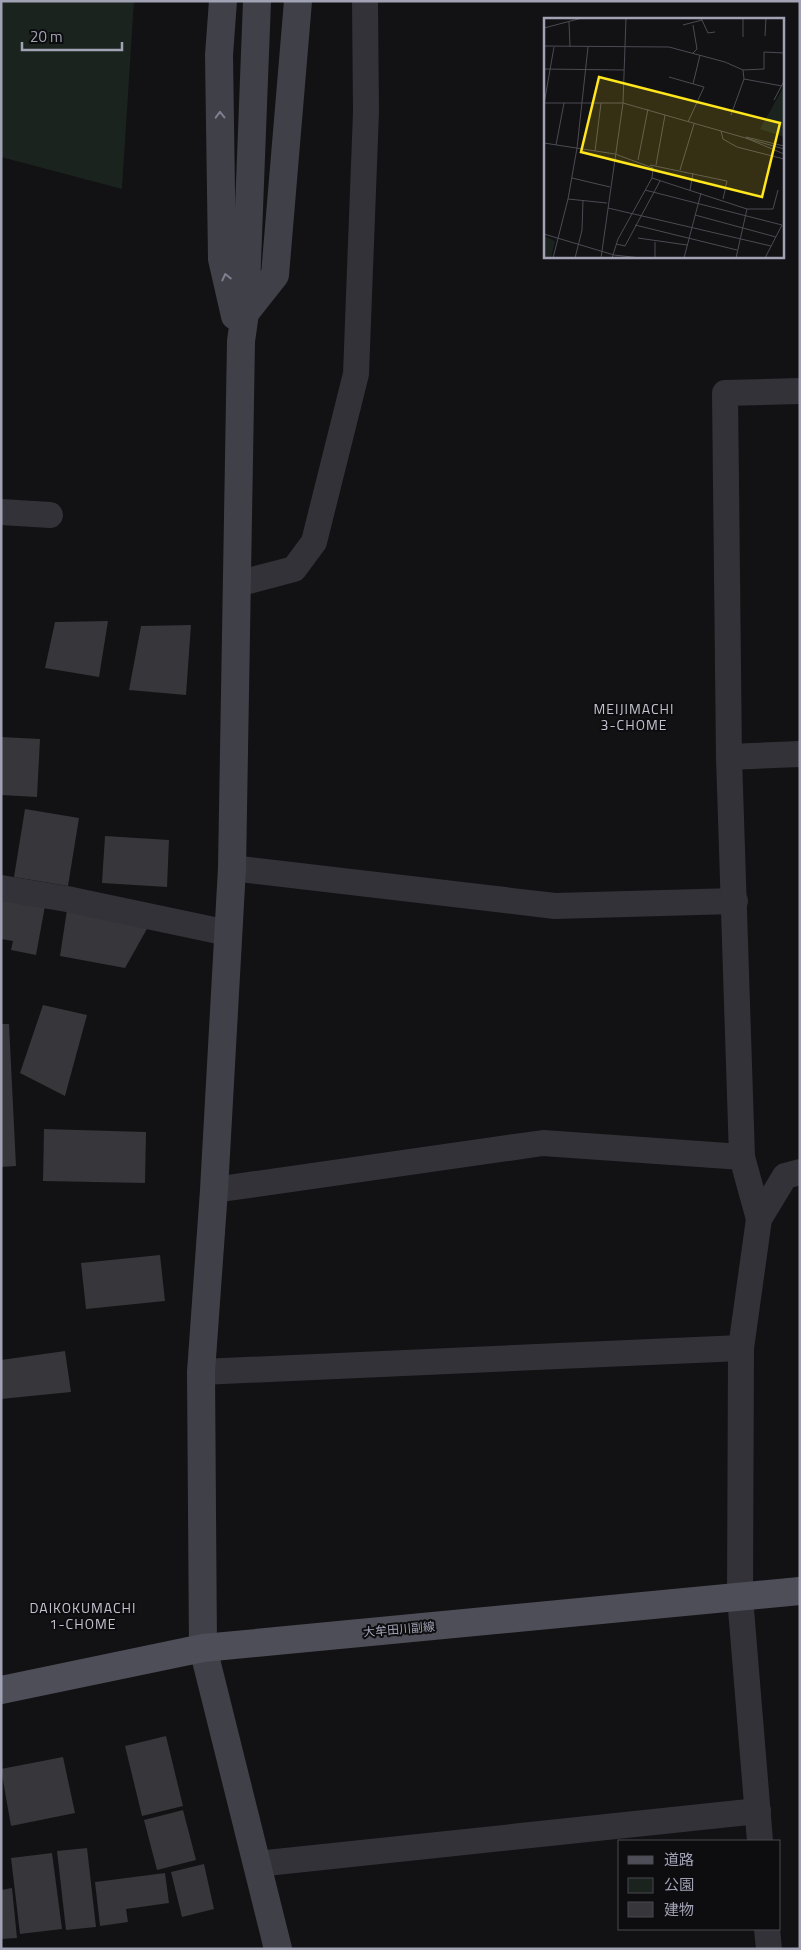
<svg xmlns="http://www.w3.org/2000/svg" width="801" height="1950" viewBox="0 0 801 1950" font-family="'Titillium Web','Noto Sans JP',sans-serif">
<rect width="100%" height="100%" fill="#121113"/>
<path fill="#1b231e" d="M1,1H134L122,189L1,157Z"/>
<g fill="#36363b">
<path d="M108,621L99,677L45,668L55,622Z"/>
<path d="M191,625L186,695L129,690L141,626Z"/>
<path d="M1,737L40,739L37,797L1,795Z"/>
<path d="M25,809L79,818L68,886L14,877Z"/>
<path d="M105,836L169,840L167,887L102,883Z"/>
<path d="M1,898L45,906L36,955L11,950L13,941L1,939Z"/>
<path d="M67,910L148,927L125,968L60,956Z"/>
<path d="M43,1005L87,1015L65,1096L20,1073Z"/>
<path d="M1,1024H9L16,1166L1,1167Z"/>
<path d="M44,1129L146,1132L145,1183L43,1181Z"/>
<path d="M160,1255L165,1301L86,1309L81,1263Z"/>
<path d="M65,1351L71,1392L1,1399V1360Z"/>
<path d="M166,1736L183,1806L142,1816L125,1746Z"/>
<path d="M63,1757L75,1813L11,1826L1,1769Z"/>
<path d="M183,1810L196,1860L157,1870L144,1820Z"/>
<path d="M87,1848L96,1927L66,1930L57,1851Z"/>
<path d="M52,1853L62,1929L20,1934L11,1858Z"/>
<path d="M204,1864L214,1909L182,1917L171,1872Z"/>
<path d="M165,1873L169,1903L126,1909L128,1922L100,1926L95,1882Z"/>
<path d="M12,1888L17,1938L1,1939V1890Z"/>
</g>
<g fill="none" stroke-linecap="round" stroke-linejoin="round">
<g stroke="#323238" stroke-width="26">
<path d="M1,512L50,515"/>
<path d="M237,584L294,569L314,542L356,374L366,112L365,1"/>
<path d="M729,757L800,754"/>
<path d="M232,868L555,906L735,901"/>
<path d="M1,888L67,899L228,933"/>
<path d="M214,1190L543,1143L742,1157"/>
<path d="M759,1219L742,1157L729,757L725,393L800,391"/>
<path d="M201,1372L741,1348"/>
<path d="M760,1841L740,1597L741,1348L759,1219L785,1176L800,1172"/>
<path d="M257,1864L758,1811"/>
<path d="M767,1929L769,1949"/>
</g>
<g stroke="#404049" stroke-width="28">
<path d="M223,1L219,55L222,259L235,316"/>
<path d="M257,1L245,313L241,341L232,868L214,1190L201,1372L203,1648L278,1949"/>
<path d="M245,313L275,275L298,1"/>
</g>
<path stroke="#4e4e58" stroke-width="28" d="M1,1690L203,1648L800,1591"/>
</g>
<defs><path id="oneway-chevron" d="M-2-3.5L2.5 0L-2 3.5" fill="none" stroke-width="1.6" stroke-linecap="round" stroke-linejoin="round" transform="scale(1.25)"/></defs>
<g stroke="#7f808f">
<use href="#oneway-chevron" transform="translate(220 115) rotate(-91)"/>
<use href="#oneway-chevron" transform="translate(226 277) rotate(-103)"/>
</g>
<g text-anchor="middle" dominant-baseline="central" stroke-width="4" stroke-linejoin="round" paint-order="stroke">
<g font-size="12" fill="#a1a3b5" stroke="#0d0c0e">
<text transform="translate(399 1629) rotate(-5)">大牟田川副線</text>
</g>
<g font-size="14" letter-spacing="1" fill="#c3c3d1" stroke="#0d0c0e">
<text x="634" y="708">MEIJIMACHI<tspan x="634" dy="16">3-CHOME</tspan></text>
<text x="83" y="1607">DAIKOKUMACHI<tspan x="83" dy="16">1-CHOME</tspan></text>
</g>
</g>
<g transform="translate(544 18)">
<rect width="240" height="240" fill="#121113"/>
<path d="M240,68V119L216,111ZM0,218L11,223L7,240H0Z" fill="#1b231e"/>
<path fill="none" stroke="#4b4b54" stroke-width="1" d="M157,0L164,15L171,14M199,0V19M25,4L26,29M139,7L158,2M149,7L153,31L149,35M0,10L38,0M221,18L222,0M0,28L125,29L181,44L199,52L200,61L238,68M0,51L80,52M199,52L220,51V34L240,35M125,59L160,69L144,104M149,66L156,37M230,82L240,63M0,85H79L240,131M0,86L10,29M187,97L200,61M177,113L179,121L193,129L240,141M202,119L240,128M202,120L240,136M0,125L71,136L109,150L108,160L74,221L68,240M12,127L20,85M51,133L57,85M94,142L104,91M106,147L183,163L179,181M112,147L121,97M136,152L150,106M28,160L66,169M108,160L203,191H229L234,172M101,172L238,207L221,240M146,172L149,155M24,181L63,185M64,190L227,228M151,197L232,219M91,207L193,232M0,216L70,237L97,240M94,220L143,227M72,226L81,228L116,163M9,240L24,181L33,130L44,29M31,240L38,212L39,182M57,240L79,85L82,0M111,240V224M140,240L157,175M192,240L203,191"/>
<path fill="#ffe61d" fill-opacity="0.15" stroke="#ffe61d" stroke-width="2.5" d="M55,59L236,105L218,179L37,134Z"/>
<rect width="240" height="240" fill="none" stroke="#a1a3b5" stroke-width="2.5"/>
</g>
<rect width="801" height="1950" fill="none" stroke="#a1a3b5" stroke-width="5"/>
<rect x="618" y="1840" width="162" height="90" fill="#0d0c0e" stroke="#484851"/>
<rect x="628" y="1856" width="25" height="8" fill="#4e4e58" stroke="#484851"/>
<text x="664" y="1865" font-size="15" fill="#a1a3b5">道路</text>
<rect x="628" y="1878" width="25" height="15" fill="#1b231e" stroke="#484851"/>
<text x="664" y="1890" font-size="15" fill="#a1a3b5">公園</text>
<rect x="628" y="1902" width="25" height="15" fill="#36363b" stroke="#484851"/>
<text x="664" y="1915" font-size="15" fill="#a1a3b5">建物</text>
<path d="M22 42v8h100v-8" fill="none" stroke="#a1a3b5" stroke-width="2.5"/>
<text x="30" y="42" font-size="15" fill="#a1a3b5" stroke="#0d0c0e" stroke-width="4" paint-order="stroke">20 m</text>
</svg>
